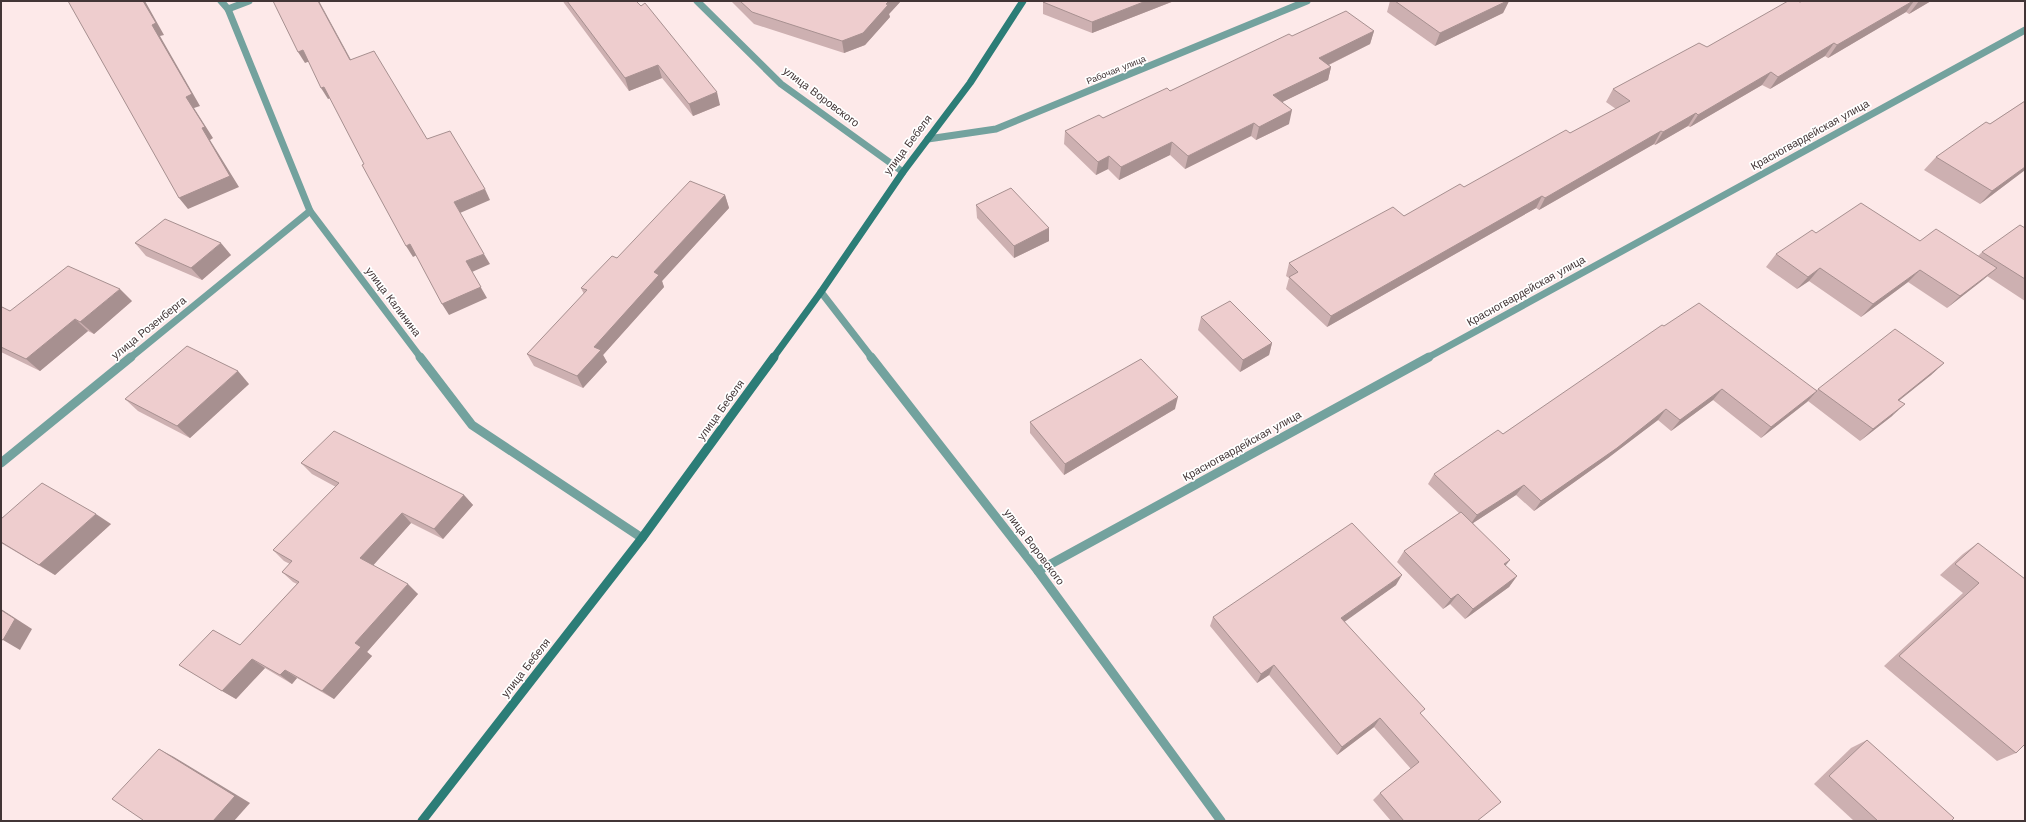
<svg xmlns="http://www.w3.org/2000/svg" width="2026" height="822" viewBox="0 0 2026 822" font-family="'Work Sans',sans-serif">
<rect width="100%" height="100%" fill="#fde9e9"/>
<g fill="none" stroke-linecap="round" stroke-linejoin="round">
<g stroke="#73a29e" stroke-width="7">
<path d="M221,1L228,9L310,211L421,358"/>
<path d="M697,1L781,84L903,172"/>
<path d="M228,9L249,1"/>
<path d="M928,139L996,129L1307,1"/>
<path d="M821,292L872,358"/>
<path d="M130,358L310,211"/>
<path d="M1427,358L2025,30"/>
</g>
<g stroke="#73a29e" stroke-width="9">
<path d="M420,357L472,425L642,538"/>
<path d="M871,357L1038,571L1221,821"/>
<path d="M1,463L131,357"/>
<path d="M1038,571L1429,357"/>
</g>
<path stroke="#2c7d77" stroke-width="7" d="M773,358L821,292L903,172L970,83L1023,1"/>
<path stroke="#2c7d77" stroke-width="9" d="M422,821L642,538L774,357"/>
</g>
<g fill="#cdb0b1">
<path d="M563,1H636L720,105L693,116L662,78L629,91L564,3Z"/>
<path d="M731,1H901L889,14L890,17L865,45L844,53L754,24Z"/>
<path d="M1174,1L1092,33L1043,14V2Z"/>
<path d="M1390,1H1509L1503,13L1435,46L1387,12Z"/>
<path d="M1803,1H1931L1909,14L1906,12L1828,58L1825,56L1770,89L1762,85L1690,127L1688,126L1655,145L1654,144L1539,210L1536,208L1327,327L1286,289L1289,278L1286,276L1289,263L1404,216L1464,187L1570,133L1616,109L1606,102L1613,89L1707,47Z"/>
<path d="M1374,31L1370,44L1329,65L1331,67L1328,80L1282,102L1289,124L1256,140L1251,136L1185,169L1170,155L1119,180L1108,169L1096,175L1064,144L1065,131L1103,118L1170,91L1292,36Z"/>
<path d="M2025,101V170L1980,204L1924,170L1936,157L1990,124Z"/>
<path d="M725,195L729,208L662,281L664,287L603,355L607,362L583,388L534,366L527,354L584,294L581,288L617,258Z"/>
<path d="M976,205L1049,228V241L1014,258L977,218Z"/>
<path d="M2025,228V301L1987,276L1947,308L1908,282L1861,317L1809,281L1797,289L1766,267L1776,254L1816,233L1920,241L1978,256L1982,252Z"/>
<path d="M135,243L231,255L202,280L146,256Z"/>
<path d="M132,301L94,334L88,331L40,371L1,352V308L10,311Z"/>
<path d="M1201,317L1272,343L1269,355L1240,372L1198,330Z"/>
<path d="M1664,326L1817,390L1818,389L1944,363L1931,375L1899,400L1892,416L1860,441L1808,401L1761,438L1713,400L1671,431L1658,420L1608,458L1534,511L1516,495L1473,523L1506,566L1517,576L1509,587L1465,619L1450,604L1443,609L1397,562L1404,551L1459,513L1428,484L1434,474L1503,434Z"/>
<path d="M249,384L190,438L138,411L125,399Z"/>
<path d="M1175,409L1064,475L1030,433V422Z"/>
<path d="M301,463L464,495L473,505L443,539L411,523L373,565L418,594L367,652L372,656L334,699L297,678L292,684L265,668L236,699L179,665L240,645L297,584L293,582L282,572L290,564L284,561L273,550L336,487L312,474Z"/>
<path d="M1,519L111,524L55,575L1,543Z"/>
<path d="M1978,543L2016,753L1997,761L1884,666L1963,593L1940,575L1963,554Z"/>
<path d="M1396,585L1344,621L1421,714L1477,821H1391L1373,800L1380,793L1411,769L1374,727L1337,755L1269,675L1257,683L1210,626L1213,617Z"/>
<path d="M1867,740L1951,821H1854L1814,784L1851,748Z"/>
</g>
<g fill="#a79090">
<path d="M143,1H145L164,35L160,36L200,106L194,108L213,138L210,140L239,187L188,209L179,198L186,97L152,25Z"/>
<path d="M318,1H319L357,71L350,60Z"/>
<path d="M889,1H901L889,14L890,17L865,45L844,53L842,41L886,4Z"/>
<path d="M1146,1H1174L1092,33V22Z"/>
<path d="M1507,1H1509L1503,13L1435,46L1440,33Z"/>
<path d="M1913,1H1914L1906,12L1828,58L1837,45Z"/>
<path d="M1919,1H1931L1909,14Z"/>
<path d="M1374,31L1370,44L1316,71L1319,58Z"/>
<path d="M1834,43L1825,56L1770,89L1778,77Z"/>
<path d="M303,50L310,61L305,63L298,52Z"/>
<path d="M658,65L662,78L629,91L625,78Z"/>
<path d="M1331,67L1328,80L1270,108L1273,95Z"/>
<path d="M1771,72L1762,85L1690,127L1698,115Z"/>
<path d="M324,87L331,98L328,99L321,88Z"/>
<path d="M717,92L720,105L693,116L689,104Z"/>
<path d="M1292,110L1289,124L1256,140L1259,127Z"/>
<path d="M1696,113L1688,126L1655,145L1663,132Z"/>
<path d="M1254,123L1251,136L1185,169L1188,156Z"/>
<path d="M1661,131L1654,144L1539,210L1545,198Z"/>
<path d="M1172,142L1170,155L1119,180L1121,167Z"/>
<path d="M1109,156L1108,169L1096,175L1098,162Z"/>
<path d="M2025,167V170L1980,204L1992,191Z"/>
<path d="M485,189L490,200L460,213L454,202Z"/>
<path d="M725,195L729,208L662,281L664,287L603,355L607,362L583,388L577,376L594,347L654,272Z"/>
<path d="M1542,196L1536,208L1327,327L1331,316Z"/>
<path d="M1049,228V241L1014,258V246Z"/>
<path d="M221,243L231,255L202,280L191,268Z"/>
<path d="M410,244L417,255L413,257L406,246Z"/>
<path d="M484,254L490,264L472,272L487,298L449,315L442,304L466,261Z"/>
<path d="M1820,268L1809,281L1797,289L1808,277Z"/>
<path d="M1997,268L1983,280L1947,308L1960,296Z"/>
<path d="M1920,270L1908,282L1861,317L1873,304Z"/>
<path d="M120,289L132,301L94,334L80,322Z"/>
<path d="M75,319L88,331L40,371L26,359Z"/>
<path d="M1272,343L1269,355L1240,372L1243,360Z"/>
<path d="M1944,363L1931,375L1885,412L1898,400Z"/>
<path d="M238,371L249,384L190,438L177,426Z"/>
<path d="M1722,389L1713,400L1671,431L1680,420Z"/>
<path d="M1817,391L1807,402L1761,438L1771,427Z"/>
<path d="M1178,397L1175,409L1064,475L1065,464Z"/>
<path d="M1905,404L1892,416L1860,441L1873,429Z"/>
<path d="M1666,409L1658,420L1608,458L1534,511L1541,501Z"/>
<path d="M1524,485L1516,495L1470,525L1477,515Z"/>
<path d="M464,495L473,505L443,539L434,529Z"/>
<path d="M402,513L411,523L370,569L360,558Z"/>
<path d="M96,514L111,524L55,575L39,565Z"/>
<path d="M1510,560L1502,570L1504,564Z"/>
<path d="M1402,575L1396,585L1336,628L1341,618Z"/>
<path d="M1517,576L1509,587L1465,619L1473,609Z"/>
<path d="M408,584L418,594L367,652L372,656L334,699L322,691L355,643Z"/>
<path d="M1458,594L1450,604L1443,609L1451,599Z"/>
<path d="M1,609L32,629L20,650L3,640Z"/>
<path d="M252,659L265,668L236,699L222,691Z"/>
<path d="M1274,665L1269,675L1257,683L1261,674Z"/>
<path d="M285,670L297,678L292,684L280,675Z"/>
<path d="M1380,718L1374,727L1337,755L1342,747Z"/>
<path d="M159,749L174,757L250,803L234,821H213Z"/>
</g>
<g fill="#eecdce" stroke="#a79090">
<path d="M68,1H143L156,23L152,25L192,94L186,97L205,127L202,128L230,176L179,198Z"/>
<path d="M273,1H318L350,60L374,51L427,139L450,131L485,189L454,202L484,254L466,261L481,287L442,304L410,244L406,246L362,165L364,164L324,87L321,88L303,50L298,52Z"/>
<path d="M567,1H636L641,6L645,3L717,92L689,104L658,65L625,78Z"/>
<path d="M740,1H889L886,4L888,5L863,33L842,41L752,12Z"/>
<path d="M1047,1H1146L1092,22L1043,2Z"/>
<path d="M1395,1H1507L1440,33Z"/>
<path d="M1788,1H1797L1800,2L1803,1H1913L1837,45L1834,43L1778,77L1771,72L1698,115L1696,113L1663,132L1661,131L1545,198L1542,196L1331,316L1289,277L1298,272L1289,263L1393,207L1404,216L1460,184L1464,187L1566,130L1570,133L1630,101L1613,89L1699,43L1707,47Z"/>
<path d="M1346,11L1374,31L1319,58L1331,67L1273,95L1292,110L1259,127L1254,123L1188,156L1172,142L1121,167L1109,156L1098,162L1065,131L1099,115L1103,118L1167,88L1170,91L1289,34L1292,36Z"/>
<path d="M2025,101V167L1992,191L1936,157L1986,122L1990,124Z"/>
<path d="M690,181L725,195L654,272L659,275L594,347L601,350L577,376L527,354L587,290L581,288L612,256L617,258Z"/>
<path d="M1011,188L1049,228L1014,246L976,205Z"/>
<path d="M1861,203L1920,241L1936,229L1997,268L1960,296L1920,270L1873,304L1820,268L1808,277L1776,254L1812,230L1816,233Z"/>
<path d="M165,219L221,243L191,268L135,243Z"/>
<path d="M2020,225L2025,228V279L1982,252Z"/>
<path d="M68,266L120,289L80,322L75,319L26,359L1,347V308L2,307L10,311Z"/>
<path d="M1230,301L1272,343L1243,360L1201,317Z"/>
<path d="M1699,303L1817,391L1771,427L1722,389L1680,420L1666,409L1617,448L1541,501L1524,485L1477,515L1434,474L1498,430L1503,434L1662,325L1664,326Z"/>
<path d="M1895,329L1944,363L1898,400L1905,404L1873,429L1818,389Z"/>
<path d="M187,346L238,371L177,426L125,399Z"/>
<path d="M1141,359L1178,397L1065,464L1030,422Z"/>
<path d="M334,431L464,495L434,529L402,513L360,558L408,584L355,643L361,647L322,691L285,670L280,675L252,659L222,691L179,665L213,630L240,645L299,582L282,572L292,561L273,550L339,483L301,463Z"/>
<path d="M42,483L96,514L39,565L1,542V519Z"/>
<path d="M1461,512L1510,560L1504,564L1517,576L1473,609L1458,594L1451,599L1404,551Z"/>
<path d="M1352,523L1402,575L1341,618L1425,709L1420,713L1501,802L1477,821H1404L1380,793L1419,762L1380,718L1342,747L1274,665L1261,674L1213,617Z"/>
<path d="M1978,543L2025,579V744L2016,753L1899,656L1979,583L1955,564Z"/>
<path d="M1,610L15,619L3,640L1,639Z"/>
<path d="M1867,740L1954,818L1951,821H1878L1829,776Z"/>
<path d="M159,749L235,796L213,821H142L143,820L112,799Z"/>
</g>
<g text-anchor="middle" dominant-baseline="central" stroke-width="3.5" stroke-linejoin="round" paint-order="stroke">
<g font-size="9" fill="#423536" stroke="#fff">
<text transform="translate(1116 70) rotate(-22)">Рабочая улица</text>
</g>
<g font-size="11" fill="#423536" stroke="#fff">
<text transform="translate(821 97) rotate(37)">улица Воровского</text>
<text transform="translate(1810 135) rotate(-29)">Красногвардейская улица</text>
<text transform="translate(908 145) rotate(-53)">улица Бебеля</text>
<text transform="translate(1526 291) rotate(-29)">Красногвардейская улица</text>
<text transform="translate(393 302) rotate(53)">улица Калинина</text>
<text transform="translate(149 328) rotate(-39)">улица Розенберга</text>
<text transform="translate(721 410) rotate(-54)">улица Бебеля</text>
<text transform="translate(1242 446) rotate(-29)">Красногвардейская улица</text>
<text transform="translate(1034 547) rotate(53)">улица Воровского</text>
<text transform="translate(526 668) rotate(-52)">улица Бебеля</text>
</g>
</g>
<rect width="2026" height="822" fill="none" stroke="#423536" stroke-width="4"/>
</svg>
